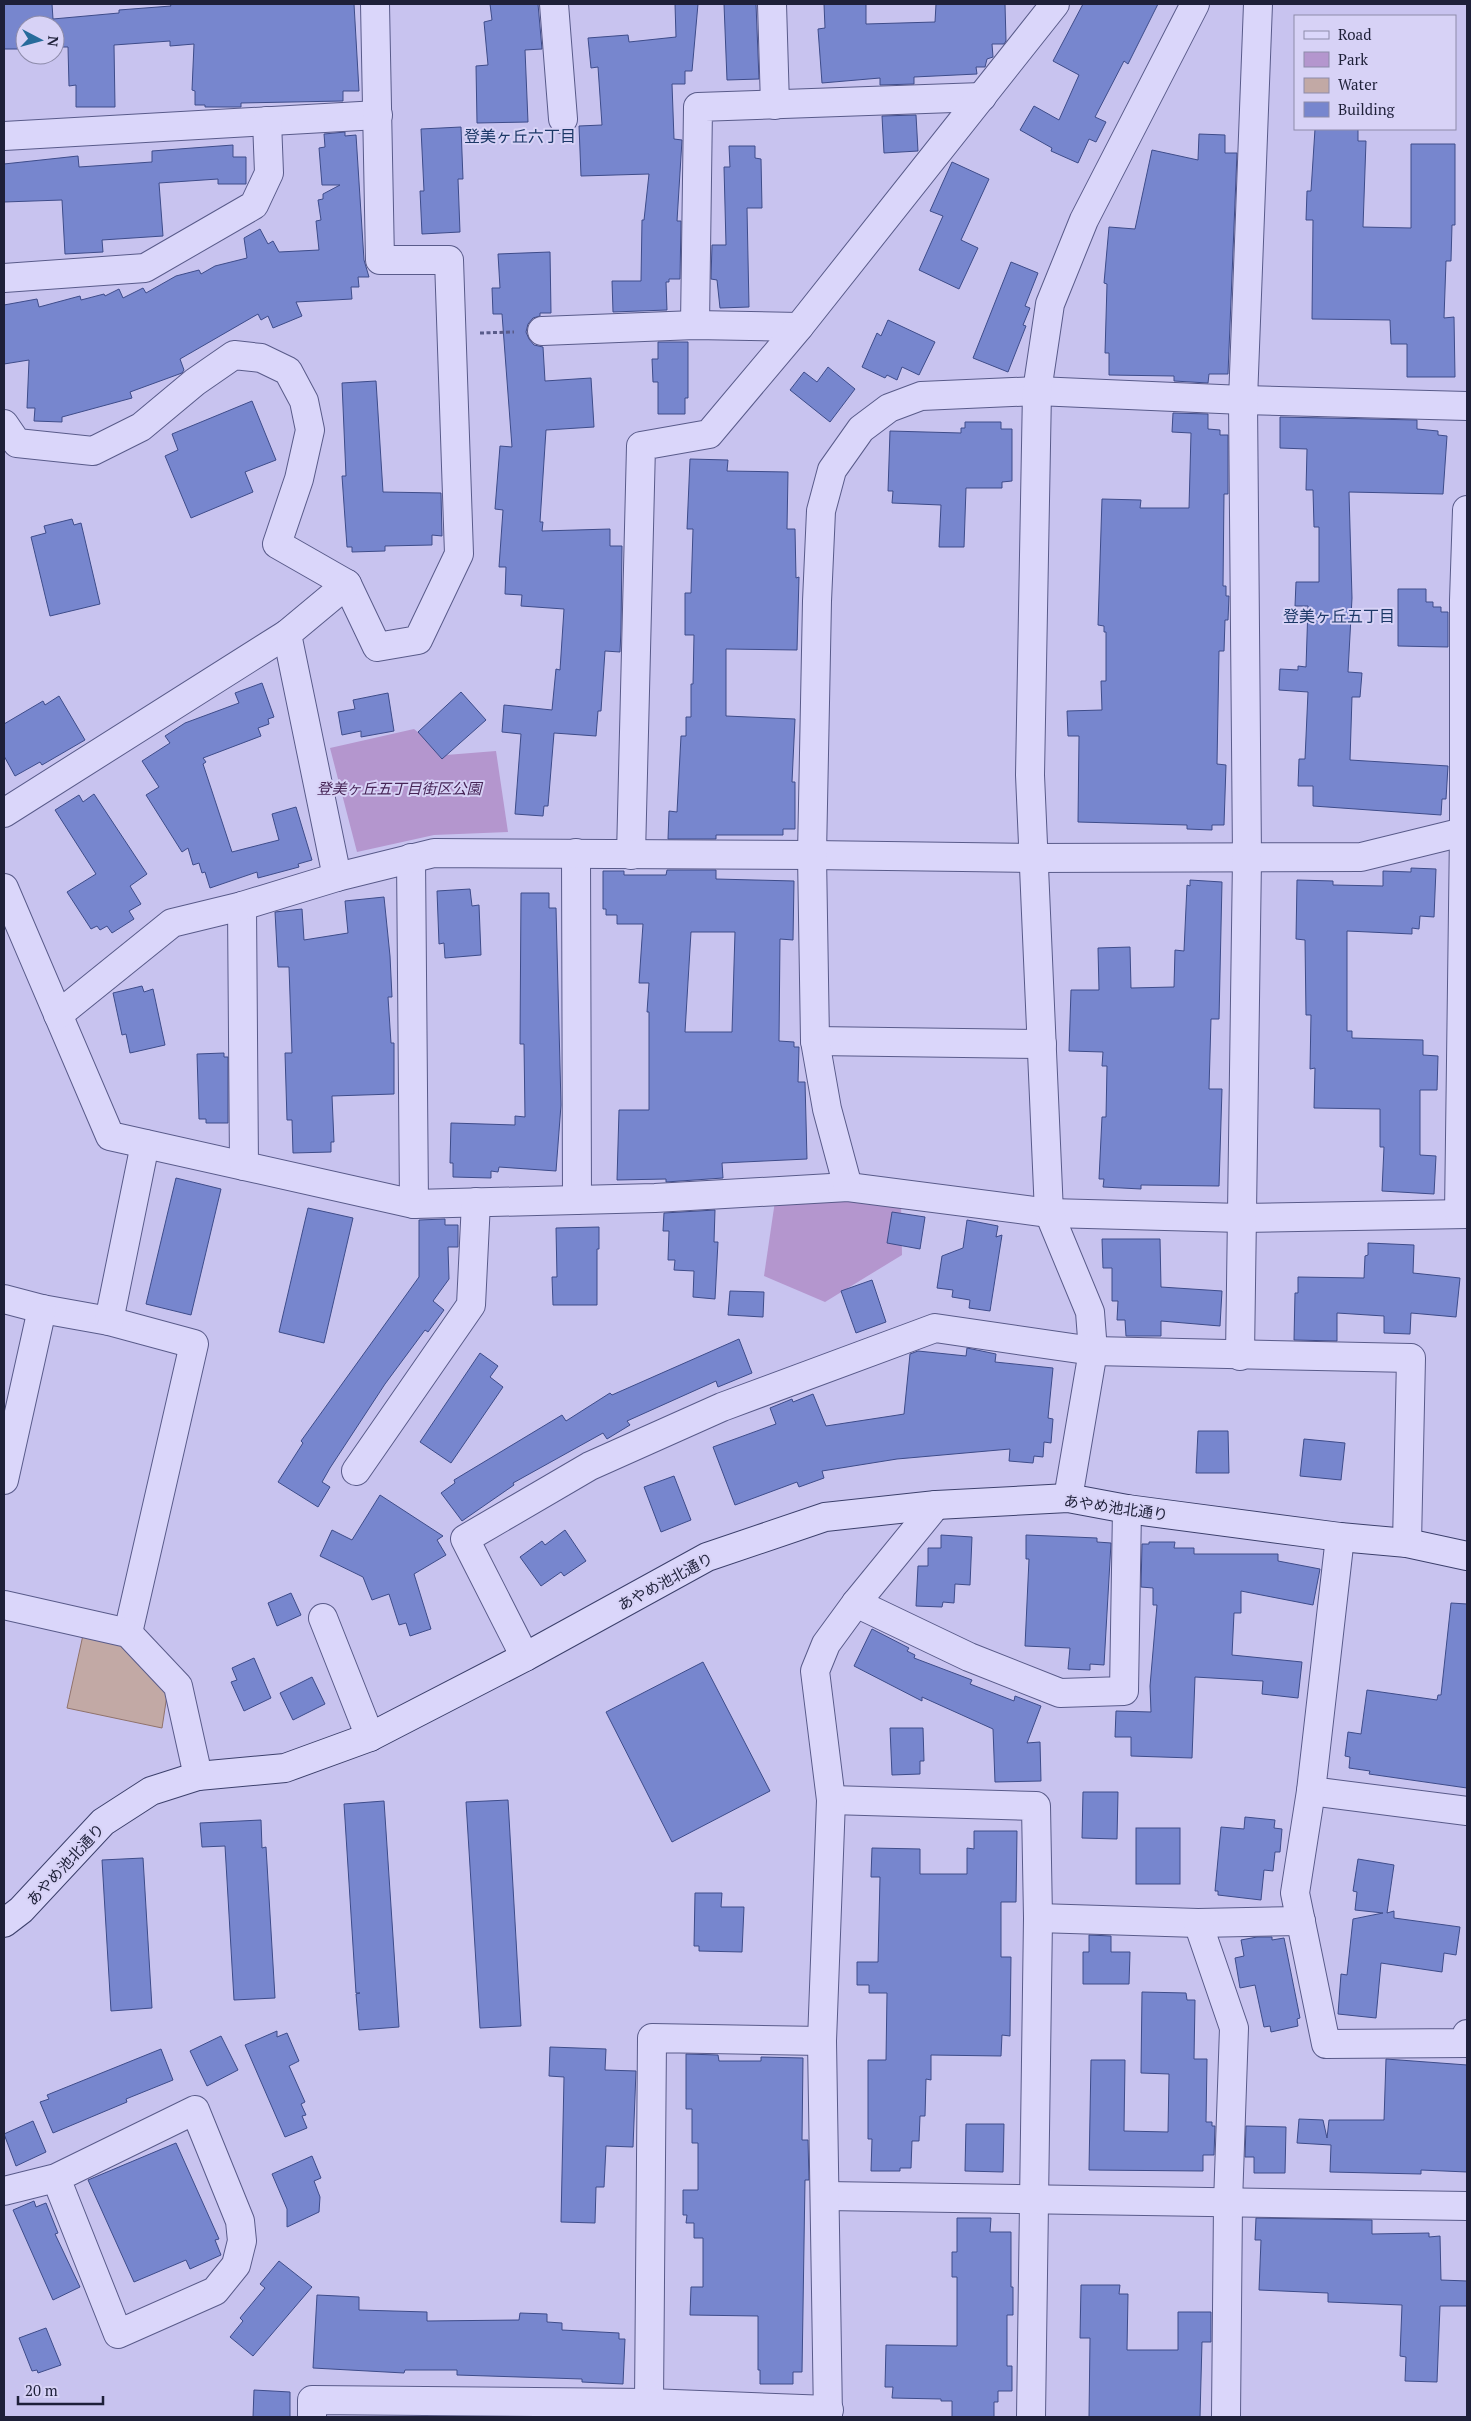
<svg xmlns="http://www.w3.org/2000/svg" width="1471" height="2421" viewBox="0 0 1471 2421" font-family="'PT Serif','Noto Sans JP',serif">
<rect width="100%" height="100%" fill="#c8c3ef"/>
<g fill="#b496ce">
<path d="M414,729L446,755L496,751L508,832L434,835L357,852L330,748Z"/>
<path d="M901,1199L902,1255L825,1302L764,1276L775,1201Z"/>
</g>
<path fill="#c2a9a5" stroke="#90726b" d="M83,1635L133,1649L167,1695L162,1728L67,1708Z"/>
<g fill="#7786ce" stroke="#3e4c8a" fill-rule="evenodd">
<path d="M6,4H52L53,19L119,13V10L171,6L170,4H354L359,91H343V101L241,103V107H205V105H195V91L192,90L194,44L170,46V41L114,45L115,107H76V85L69,86L68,47H55V25H25V49H4V5Z"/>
<path d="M490,4H538L542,49L525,50L528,122L477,123L476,66L488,65L484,22L492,20Z"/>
<path d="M675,4H698L692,71H685V84H672L674,139L682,140L677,221H681L680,279H669V282H666L667,310L613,312L612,281H641L642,220H644L649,174L581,176L579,126L602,125L598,67L591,68L588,38L628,35L629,42L676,37Z"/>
<path d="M724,4H756L759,79L727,80Z"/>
<path d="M824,4H866V24L935,22L936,4H1005L1006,41L1004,44H992L993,57L987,59L985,67H976L977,74L914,77V84L880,85V78L822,83L818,29L825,28Z"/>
<path d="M1083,4H1158L1128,64L1124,61L1095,117L1106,122L1096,142L1089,139L1078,163L1051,151L1052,148L1020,130L1034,106L1059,120L1079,75L1053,61Z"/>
<path d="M916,115L918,151L884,153L882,116Z"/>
<path d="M461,127L463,179H458L460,232L422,234L420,191H424L421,129Z"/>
<path d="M1315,129H1358V141H1366L1363,227L1411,228V144H1455V225H1452L1451,261H1446L1444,318L1454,317L1455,377H1407V344H1391L1390,320L1312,319L1313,220H1306L1307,191H1311Z"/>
<path d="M345,132V136L356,135L364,260L369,277H358L359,287H351L352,299L296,302L302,316L273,328L268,316L261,320L258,314L180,359L184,370L182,373L130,392L132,398L62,417V422L34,421L35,408H27L29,360L4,364V305L37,299L39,307L80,296L81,300L104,294L105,296L119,289L123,298L143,288L146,293L176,276L199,270L201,274L215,266L247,258L244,238L260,229L268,244L273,241L279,252L319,250L316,221L321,220L318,200L323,199V194L340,185H322L319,148L325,147L324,134Z"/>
<path d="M1199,134L1225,135V153H1237L1228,374H1209L1208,383L1174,381V376L1109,375V353H1105L1107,284L1104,283L1109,227L1135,229L1152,150L1198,160Z"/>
<path d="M233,145V157H246V184H218V179L159,183L163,236L102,240L103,252L65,254L62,200L4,202V164L78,156L79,167L152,162V151Z"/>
<path d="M729,146H755V158L761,159L762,208H747L749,307L720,308L717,280L711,279L712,245H726L724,167H730Z"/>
<path d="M952,162L989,179L961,240L978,248L959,289L919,270L943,216L930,211Z"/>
<path d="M550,252L551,313H540V316L533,318L528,324L526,332L529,339L534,345L543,347L545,381L591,378L594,427L546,430L540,522H543L542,531L610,529V546H622L621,629L620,652L605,651L601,711H598L596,736L554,733L548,806H544L543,816L515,814L521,734L502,732L504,705L552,710L556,669L560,670L564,609L521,606L522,595L505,594L506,567H499L503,510L495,509L500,446L512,447L502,314H493L492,288H500L498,254Z"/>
<path d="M1011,262L1038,273L1025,306L1030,308L1023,325L1026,326L1008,372L973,358Z"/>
<path d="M888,320L935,342L919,375L902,367L897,380L887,375L885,378L862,367L877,333L881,336Z"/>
<path d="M658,342H688V398H685V414H658V382H653L652,359H658Z"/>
<path d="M828,367L855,389L830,422L790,390L804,372L817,382Z"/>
<path d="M376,381L383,492L441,493L442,536L432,535V545L385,546V551L352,552V547H347L342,476H346L342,383Z"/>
<path d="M252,401L276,460L245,472L253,492L191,518L165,456L178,450L172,434Z"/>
<path d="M1173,413L1208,414V429L1220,430V435H1228V494H1224L1223,586H1226V596H1229L1228,620H1225L1224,651H1219L1217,764L1226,765L1224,825H1212V830L1187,829V825L1078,822L1079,736H1068L1067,711L1102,710L1101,681H1106V632H1104V626L1098,625L1102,499L1141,500L1140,508H1189L1191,433L1172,432Z"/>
<path d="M1280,417L1417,420V429L1438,431V435L1447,436L1443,494L1349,492L1352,598L1348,672L1362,673L1360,697H1352L1350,760L1448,766L1446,799H1442L1441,815L1313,806V786H1298L1299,759H1305L1308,692L1279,690L1280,669L1298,670V666L1306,667L1308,606H1295L1296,582H1319V527H1314L1313,490H1306L1307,449L1280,448Z"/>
<path d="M965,422H1001V429H1012V481L1002,482V488H966L964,547H939L941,505L892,503L893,491H888L890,431L961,433V428H965Z"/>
<path d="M690,459L728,460L727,471L788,472L787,529H795L796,578L799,577L797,650L726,649V716L795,719L792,782H795V829H783V835H716V839H668L669,811L677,812L681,736H686V717H691V684H693L694,635H685V593H691L693,529H687Z"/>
<path d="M72,519L74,525L81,523L100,604L50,616L31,537L46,533L44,526Z"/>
<path d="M1398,589H1426V602H1433V607H1441V612H1448V647L1398,646Z"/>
<path d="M262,683L274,717L268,719L269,724L258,728L261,736L203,758L206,762L203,764L232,852L279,840L272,814L296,807L312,860L298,864L299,867L258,878L257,872L210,888L205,872L202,873L199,863L193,865L188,848L182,852L146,795L159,787L142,761L170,743L165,736L185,723L239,703L235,693Z"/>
<path d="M461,692L486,720L442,759L418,732Z"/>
<path d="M388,693L394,731L361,737V731L342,735L338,712L355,709L353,700Z"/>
<path d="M59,696L85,740L42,765L40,762L15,776L4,756V724L43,701L45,705Z"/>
<path d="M94,794L147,874L130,886L141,904L129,911L134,919L112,933L107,926L100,930L97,926L91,929L67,892L96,874L55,810L79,795L83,802Z"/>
<path d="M1411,868L1436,869L1434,917L1420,916L1419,929L1412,928V934L1347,931V1031H1352V1038L1423,1040V1055L1438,1056L1437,1090H1420V1155L1436,1156L1434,1194L1382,1191L1384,1147H1380V1109L1314,1108L1315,1068L1310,1069L1311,1015H1306L1305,940L1296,939L1297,880L1333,881V885L1383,886V871L1411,872Z"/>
<path d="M667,870H716V879L794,881L793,940L780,939L779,1041L794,1042V1047H799L798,1082H805L807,1159L722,1163L723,1178L666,1182V1179L617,1180L619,1110H649V1012H647L649,983H639L643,924H617V915H606V909H603V871H624V875H666ZM691,932H735L732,1032H685Z"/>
<path d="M1190,880L1222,882L1219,1019H1211L1209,1089H1222L1219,1186L1141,1185V1189L1103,1187L1104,1179H1099L1102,1117H1106L1107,1066H1102L1103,1052L1069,1051L1071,990H1099L1098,948L1130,947L1131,988L1174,987L1175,950L1184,951L1187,885L1190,886Z"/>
<path d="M470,889L472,906L479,905L481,955L445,958L444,943L439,944L437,891Z"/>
<path d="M521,893H549V908H556L561,1105L556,1171L499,1167L498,1172L491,1171V1178L453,1177V1163H450L451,1123L515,1125V1116L525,1117L524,1044H520Z"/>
<path d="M384,897L390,956L392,997H388L391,1043H394V1094L332,1096L334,1142H331V1152L293,1153L292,1120H287L285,1053H292L289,967H278L275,912L302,909L304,940L348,933L345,901Z"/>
<path d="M142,986L144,992L153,989L165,1045L130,1053L126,1034L122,1035L113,993Z"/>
<path d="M224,1053V1057H228V1123H206V1119H199L197,1054Z"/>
<path d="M176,1178L221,1189L191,1315L146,1304Z"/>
<path d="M308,1208L353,1218L324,1343L279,1332Z"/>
<path d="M715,1210L714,1242H718L715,1299L693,1297L694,1271L674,1270L675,1260H668L669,1231H663L664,1213Z"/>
<path d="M892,1212L925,1217L920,1249L887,1243Z"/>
<path d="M445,1219V1225H458V1247H448L449,1279L433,1301L444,1310L428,1332L425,1330L385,1384L330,1468L322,1482L330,1487L318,1507L278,1482L303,1443L301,1441L419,1277V1220Z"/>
<path d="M967,1220L998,1226L996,1237L1002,1235L990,1311L969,1308L970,1300L952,1297L953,1290L937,1288L942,1256L963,1248Z"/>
<path d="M599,1227V1249H597V1305H553L552,1277H557L556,1228Z"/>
<path d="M1102,1239H1160L1161,1287L1222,1291L1220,1326L1161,1321V1336H1126L1125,1320H1117L1118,1301H1112V1268H1103Z"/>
<path d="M1368,1243L1414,1245L1413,1273L1460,1278L1456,1317L1411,1313L1410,1334L1384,1333V1316L1337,1313V1341L1294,1340L1295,1293H1298V1277L1364,1278L1365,1256L1368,1255Z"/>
<path d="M872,1280L886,1322L856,1333L841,1291Z"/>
<path d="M730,1291L764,1292L763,1317L728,1315Z"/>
<path d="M739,1339L752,1373L718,1387L716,1381L627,1421L630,1425L607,1439L603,1433L513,1483L514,1485L462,1521L441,1493L455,1483L454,1480L562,1415L566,1421L610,1393L612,1395Z"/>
<path d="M967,1348L996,1354L995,1362L1053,1368L1048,1418L1053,1419L1051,1443L1044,1442L1043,1457L1034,1456L1033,1463L1009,1461L1010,1449L897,1459L822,1471L824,1478L799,1487L797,1482L735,1505L713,1447L776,1424L770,1408L792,1399L793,1402L813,1394L826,1426L898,1415L904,1414L910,1354L918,1351L966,1356Z"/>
<path d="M480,1353L498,1366L490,1377L503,1387L451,1463L420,1442Z"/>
<path d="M1198,1431H1228L1229,1473H1196Z"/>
<path d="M1304,1439L1345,1443L1341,1480L1300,1476Z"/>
<path d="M674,1476L691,1520L661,1532L644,1487Z"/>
<path d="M380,1495L443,1536L437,1540L446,1555L414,1574L431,1629L410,1636L406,1623L399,1625L389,1594L372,1600L363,1577L320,1556L332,1530L352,1540Z"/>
<path d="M565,1530L586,1561L564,1576L561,1572L541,1586L520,1557L542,1541L545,1545Z"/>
<path d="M941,1535L972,1537L970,1585L955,1584L954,1603L943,1602L942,1607L916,1606L918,1566H928V1548H941Z"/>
<path d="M1026,1535L1097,1538V1542L1111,1543L1104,1665L1090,1664V1670L1068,1669L1070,1648L1025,1646L1029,1559H1026Z"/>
<path d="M1149,1542H1175L1174,1548H1194V1554H1278V1561L1320,1569L1313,1605L1241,1591V1613H1234L1232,1655L1302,1662L1298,1698L1262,1694L1263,1681L1195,1677L1192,1758L1131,1756V1737H1115L1116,1711L1151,1712L1150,1686L1157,1605H1153V1588L1141,1587L1142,1544H1149Z"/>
<path d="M291,1593L301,1615L277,1626L268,1603Z"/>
<path d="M1451,1603L1467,1604V1788L1369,1774L1370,1771L1349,1768L1350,1757L1345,1756L1348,1732L1361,1734L1367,1690L1437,1700L1438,1695H1441Z"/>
<path d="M872,1629L909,1648L907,1651L915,1655L914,1658L972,1680L970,1684L1014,1701L1015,1696L1041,1706L1027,1743L1040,1742L1041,1781L995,1782L993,1729L922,1697V1701L854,1666Z"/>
<path d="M254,1658L271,1698L244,1711L231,1682L237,1680L232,1668Z"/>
<path d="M703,1662L770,1791L672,1842L606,1712Z"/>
<path d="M312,1677L325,1704L293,1720L280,1693Z"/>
<path d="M890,1728H923L924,1761H920V1774L892,1775Z"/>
<path d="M1083,1792H1118L1117,1839L1082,1838Z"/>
<path d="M508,1800L521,2026L480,2028L466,1802Z"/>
<path d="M384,1801L399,2027L359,2030L356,1994L360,1993H356L344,1804Z"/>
<path d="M1245,1817L1275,1820L1274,1828L1282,1829L1280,1852H1275L1273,1871L1264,1870L1261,1900L1218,1895V1891H1215L1221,1827L1244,1829Z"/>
<path d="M261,1820L262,1848L266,1847L275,1998L234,2000L225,1846L202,1847L200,1823Z"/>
<rect x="1136" y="1828" width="44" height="56"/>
<path d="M974,1831H1017L1016,1902H1001V1957H1011L1010,2036L1002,2035L1001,2056L931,2055V2080L926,2079L925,2116H920L919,2141H912L911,2168H900V2171H871L872,2139H868V2060H886L887,1993H869V1985H857V1962H878L880,1877H871L872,1848L920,1849V1874H967V1848L974,1849Z"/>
<path d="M143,1858L152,2008L111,2011L102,1860Z"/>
<path d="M1358,1859L1394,1865L1387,1913L1394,1911V1918L1460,1927L1456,1955L1444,1953L1442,1972L1381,1963L1376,2018L1338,2014L1341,1974L1347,1975L1353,1919L1383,1913L1355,1910L1357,1892L1353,1891Z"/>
<path d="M695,1893H722L721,1907H744L742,1952L699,1951V1946H694Z"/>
<path d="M1089,1935L1111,1936V1952H1130L1129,1984H1083V1952H1089Z"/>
<path d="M1257,1937H1272V1940L1284,1938L1300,2018L1297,2019L1298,2026L1271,2032L1270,2026L1264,2027L1255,1985L1240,1988L1235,1958L1244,1956L1241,1940Z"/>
<path d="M1142,1992L1186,1993L1187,2000H1195L1194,2059H1207L1206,2122H1212V2126H1215L1214,2155H1203V2171L1089,2170L1091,2060H1125L1124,2131L1168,2132L1169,2074L1141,2073Z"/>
<path d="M277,2031V2037L287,2033L299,2061L289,2066L305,2102L301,2104L306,2115L302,2116L307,2128L285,2137L245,2045Z"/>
<path d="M221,2036L238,2070L207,2086L190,2051Z"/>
<path d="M550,2047L606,2049L605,2070L636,2071L633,2147L606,2146L604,2187H596L595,2223L561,2222L564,2077L549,2076Z"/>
<path d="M161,2049L173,2080L126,2099L127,2102L53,2133L40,2102L49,2099L47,2095Z"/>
<path d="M686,2054L718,2055L719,2061H761V2057L803,2058L802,2140H808L809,2180H805L802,2372H793V2384H760V2370H758V2316L690,2315L691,2287H703V2238H694V2223H686L687,2215H683V2190H698V2143H692V2109H686Z"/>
<path d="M1386,2059L1467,2065V2172L1421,2170V2174L1330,2172L1331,2145L1297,2143L1299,2119L1323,2120L1327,2138L1329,2120H1384Z"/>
<path d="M33,2121L46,2152L16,2166L4,2134Z"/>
<path d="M966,2124H1004L1003,2172L965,2171Z"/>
<path d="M1246,2126L1286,2127L1285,2173H1254V2157H1245Z"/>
<path d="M176,2143L219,2239L215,2240L221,2255L190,2269L186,2260L134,2282L88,2180Z"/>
<path d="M312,2156L321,2178L314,2181L320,2197L319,2212L287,2227V2209L272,2174Z"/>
<path d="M34,2201L36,2207L46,2203L58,2233L55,2234L80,2287L53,2300L13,2210Z"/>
<path d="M957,2218H991L990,2232H1011V2287H1013V2315H1007V2366H1012V2391H998V2402H994V2417H952V2401H941V2399L892,2398L893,2387H885L886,2345L957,2346V2277H952V2252H957Z"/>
<path d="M1256,2218L1372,2220V2234L1429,2233V2237L1440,2236L1441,2280L1467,2281V2306H1440L1437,2382L1405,2381L1406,2357L1400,2356L1402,2305L1328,2302V2293L1259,2290L1261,2240H1255Z"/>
<path d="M279,2261L312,2287L253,2356L230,2337L243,2321L240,2318L265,2288L260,2284Z"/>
<path d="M1081,2285H1120L1119,2294H1128L1127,2350H1178V2312H1211V2342H1202L1200,2417H1089L1090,2338H1080Z"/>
<path d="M317,2295L359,2297V2310L427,2312V2321L519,2320L520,2313L547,2314V2322L562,2323V2330L619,2333V2339H625L623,2384L582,2382V2379L457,2375V2370H405L404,2373L313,2368Z"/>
<path d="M46,2328L61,2365L38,2373L37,2370L32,2371L19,2338Z"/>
<path d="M254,2390L290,2392V2417H253Z"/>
</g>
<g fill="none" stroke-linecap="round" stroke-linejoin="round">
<g stroke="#595b8a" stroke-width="30">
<g id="street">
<path d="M554,4L563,119"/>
<path d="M772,4L775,105"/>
<path d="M4,136L378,115"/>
<path d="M4,278L145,268L254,205L269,173L267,121"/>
<path d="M695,325L698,107L982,97"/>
<path d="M542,331L695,325L799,327"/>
<path d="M4,424L17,443L93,451L141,427L195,382L234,355L261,358L288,371L304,401L310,430L299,479L277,544L347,584L377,647L418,640L459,554L449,260H380L375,4"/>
<path d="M4,813L287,634"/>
<path d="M576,853L577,1200"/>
<path d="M631,855L641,446L709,434L799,327L1055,4"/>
<path d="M411,858L414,1204"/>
<path d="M337,877L287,634L347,584"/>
<path d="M4,888L110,1136L414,1204L655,1198L848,1187L1049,1213L1242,1218L1467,1214"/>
<path d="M242,906L244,1166"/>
<path d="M58,1015L172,923L242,906L337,877L434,853L812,855L1033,858L1361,857L1467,831"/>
<path d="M815,1041L1042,1044"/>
<path d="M848,1187L827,1109L815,1041L812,855L817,601L821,511L832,470L861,429L889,408L921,396L1037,391L1243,400L1467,406"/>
<path d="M1459,1214L1464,832V600L1467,510"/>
<path d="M4,1299L42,1309L109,1321L194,1344L128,1633"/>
<path d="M109,1321L145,1144"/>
<path d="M1240,1356L1247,858L1243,400L1258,4"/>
<path d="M356,1471L471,1305L476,1202"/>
<path d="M4,1480L42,1309"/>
<path d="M1068,1498L1093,1351L1090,1312L1049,1213L1030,775L1037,391L1050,304L1084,220L1195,4"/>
<path d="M1340,1537L1311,1791L1467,1811"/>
<path d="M856,1603L969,1657L1060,1693L1124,1691L1127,1509"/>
<path d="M4,1605L128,1633L178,1686L198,1776"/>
<path d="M323,1618L370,1737"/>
<path d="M525,1657L465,1539L590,1466L722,1407L935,1328L1093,1351L1411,1358L1407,1543"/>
<path d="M1311,1791L1295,1893L1326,2044L1466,2043L1467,2034"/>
<path d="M831,1800L1036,1806L1038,1918L1031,2417"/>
<path d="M1038,1918L1198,1923L1301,1921"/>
<path d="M1198,1923L1234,2028L1228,2203L1226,2417"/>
<path d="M4,2191L56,2178L195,2110L240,2221L242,2241L236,2265L215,2291L118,2334L56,2178"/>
<path d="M826,2196L1467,2206"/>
<path d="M649,2403L652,2038L822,2041"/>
<path d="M312,2417V2400L649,2403L829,2410"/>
<path d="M828,2417L822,2041L831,1800L815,1671L826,1644L856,1603L936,1505"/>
</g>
</g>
<g stroke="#3c406c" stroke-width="30">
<path id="secondary" d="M4,1923L21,1910L103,1822L151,1791L198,1776L285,1768L370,1737L525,1657L707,1557L825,1517L936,1505L1068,1498L1127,1509L1340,1537L1407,1543L1467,1556"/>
</g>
<path stroke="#595b8a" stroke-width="3" stroke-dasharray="4 2.5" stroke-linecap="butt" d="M480,333L514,332"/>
<use href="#street" stroke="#dad6fa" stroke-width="28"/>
<use href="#secondary" stroke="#dad6fa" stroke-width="28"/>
</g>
<g text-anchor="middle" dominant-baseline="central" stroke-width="4" stroke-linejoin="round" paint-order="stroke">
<g font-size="15" font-style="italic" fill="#462456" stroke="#d7d2f6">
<text x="399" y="788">登美ヶ丘五丁目街区公園</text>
</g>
<g font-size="15" fill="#1e2039" stroke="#d7d2f6">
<text transform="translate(1116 1507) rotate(8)">あやめ池北通り</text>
<text transform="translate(665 1581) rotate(-28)">あやめ池北通り</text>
<text transform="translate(65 1864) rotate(-47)">あやめ池北通り</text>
</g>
<g font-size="16" fill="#1c3867" stroke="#d7d2f6">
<text x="520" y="136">登美ヶ丘六丁目</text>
<text x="1339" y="616">登美ヶ丘五丁目</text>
</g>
</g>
<rect width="1471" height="2421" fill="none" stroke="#1e2039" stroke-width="10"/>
<rect x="1294" y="15" width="162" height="115" fill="#d7d2f6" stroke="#8d8baa"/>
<rect x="1304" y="31" width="25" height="8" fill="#dad6fa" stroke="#8d8baa"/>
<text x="1338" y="40" font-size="15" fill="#1e2039">Road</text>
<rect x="1304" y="52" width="25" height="15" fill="#b496ce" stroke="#8d8baa"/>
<text x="1338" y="65" font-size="15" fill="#1e2039">Park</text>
<rect x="1304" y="78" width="25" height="15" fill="#c2a9a5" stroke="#8d8baa"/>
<text x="1338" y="90" font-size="15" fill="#1e2039">Water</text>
<rect x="1304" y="102" width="25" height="15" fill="#7786ce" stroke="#8d8baa"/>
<text x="1338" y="115" font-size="15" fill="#1e2039">Building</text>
<g transform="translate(40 40) rotate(96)"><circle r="24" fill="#d7d2f6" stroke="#8d8baa"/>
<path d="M0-4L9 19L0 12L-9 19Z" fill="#276b9b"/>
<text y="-8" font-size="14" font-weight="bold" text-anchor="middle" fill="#1e2039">N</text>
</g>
<path d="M18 2396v8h85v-8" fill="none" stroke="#1e2039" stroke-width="2.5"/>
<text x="25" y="2396" font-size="15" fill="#1e2039" stroke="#d7d2f6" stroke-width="4" paint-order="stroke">20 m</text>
</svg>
